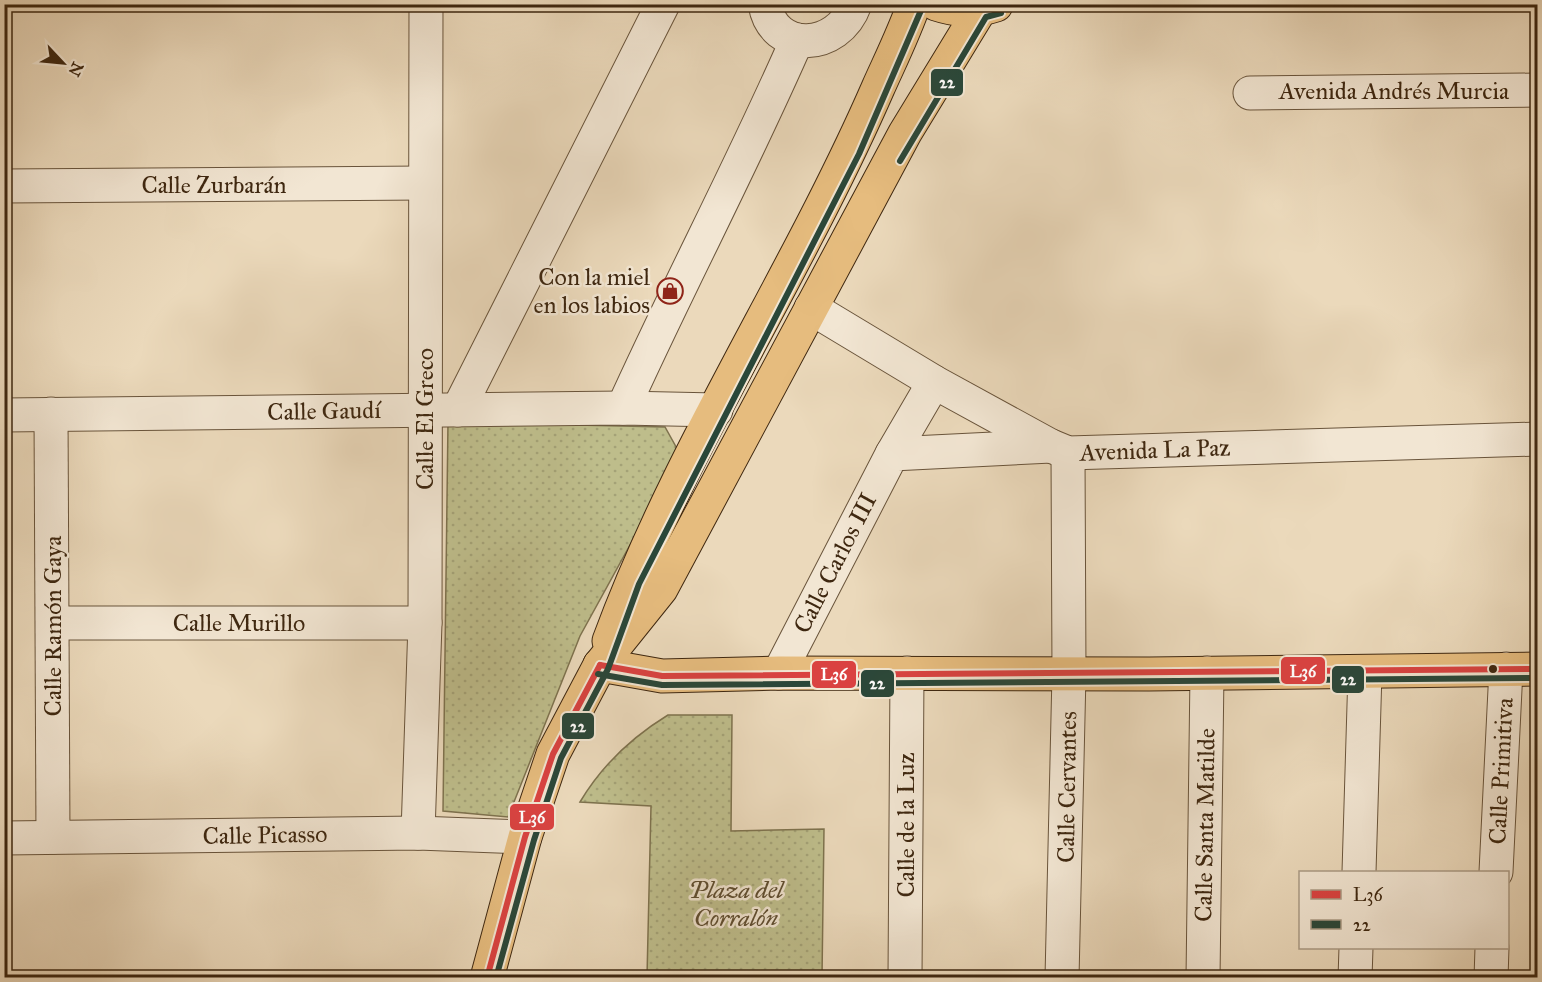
<svg xmlns="http://www.w3.org/2000/svg" width="1542" height="982" viewBox="0 0 1542 982" font-family="'IM FELL Great Primer',serif">
<defs>
<pattern id="park-dots" width="8" height="8" patternUnits="userSpaceOnUse" patternTransform="scale(1.5)"><rect width="8" height="8" fill="#bebd8b"/><path d="M2 2h.1M6 6h.1" fill="none" stroke="#a4a277" stroke-width="1.8" stroke-linecap="round"/></pattern>
</defs>
<rect width="100%" height="100%" fill="#ebd9bb"/>
<filter id="stains"><feTurbulence type="fractalNoise" baseFrequency=".00333" numOctaves="4"/><feColorMatrix values="0 0 0 0 .2 0 0 0 0 .09 0 0 0 0 .02 0 0 0 .5 -.17"/></filter>
<radialGradient id="worn" r=".72"><stop offset=".6" stop-color="#630" stop-opacity="0"/><stop offset="1" stop-color="#630" stop-opacity=".3"/></radialGradient>
<g fill="url(#park-dots)" stroke="#7e724e" stroke-width="1.5">
<path d="M448,422L665,427L680,454L580,636L508,817L443,811Z"/>
<path d="M668,715H732L731,831L824,829L822,977H647L651,806L580,802C602,765 632,737 668,715Z"/>
</g>
<g fill="none" stroke-linecap="round" stroke-linejoin="round">
<g stroke="#69543b" stroke-width="35">
<g id="minor">
<path d="M765,4C773,54 838,52 855,4"/>
<path d="M1250,93L1538,90"/>
<path d="M4,186L424,183"/>
<path d="M811,308L934,382L1051,446L1068,453L1538,439"/>
<path d="M623,408C679,284 743,164 797,40"/>
<path d="M458,410L663,4"/>
<path d="M51,414L53,837"/>
<path d="M4,415L623,408L716,410"/>
<path d="M892,454L934,382"/>
<path d="M53,623H425"/>
<path d="M779,673L892,454L1051,446"/>
<path d="M418,833L425,623L426,4"/>
<path d="M4,838L418,833L525,837"/>
<path d="M1359,872L1365,672"/>
<path d="M1496,872L1506,669"/>
<path d="M905,978L907,673"/>
<path d="M1062,978L1069,674L1068,453"/>
<path d="M1203,978L1207,673"/>
<path d="M1355,978L1356,948"/>
<path d="M1491,978L1492,948"/>
</g>
</g>
<g stroke="#3e2710" stroke-width="35">
<path id="major" d="M487,978L525,837L553,754L600,665"/>
</g>
<g stroke="#3e2710" stroke-width="35">
<g id="highway">
<path d="M936,4C957,11 975,12 996,5"/>
<path d="M609,641C680,448 796,276 878,88C890,61 904,33 914,4"/>
<path d="M600,665L662,676L779,673L1149,674L1538,669"/>
<path d="M600,665L661,589L905,133L980,10"/>
</g>
</g>
<use href="#minor" stroke="#f2e6d3" stroke-width="33"/>
<use href="#major" stroke="#e6bc7e" stroke-width="33"/>
<use href="#highway" stroke="#e6bc7e" stroke-width="33"/>
<g stroke="#f2e6d3" stroke-width="10">
<g id="bus-1">
<path d="M600,665L662,676L1538,669"/>
<path d="M487,978L525,837L553,754L600,665"/>
</g>
</g>
<g stroke="#f2e6d3" stroke-width="10">
<g id="bus-2">
<path d="M900,161L986,17L1001,13"/>
<path d="M598,674L662,685L1538,678"/>
<path d="M496,978L534,840L561,758L608,669L639,584L859,154L922,8"/>
</g>
</g>
<use href="#bus-1" stroke="#da4241" stroke-width="6"/>
<use href="#bus-2" stroke="#2a4739" stroke-width="6"/>
</g>
<defs>
<g id="shop-ring" transform="scale(1.35)"><circle r="9.5" fill="#f2e6d3" stroke="#8f2418" stroke-width="1.5"/><path d="M-5-2.5h2.3a2.7 3.5 0 0 1 5.4 0H5L5.5 6h-11ZM-1.5-2.5h3a1.5 2.3 0 0 0-3 0Z" fill="#8f2418"/></g>
</defs>
<g fill-rule="evenodd">
<use href="#shop-ring" x="670" y="291"/>
</g>
<circle fill="#3e2710" stroke="#f2e6d3" stroke-width="2" cx="1493" cy="669" r="5"/>
<g text-anchor="middle" dominant-baseline="central" stroke-width="5" stroke-linejoin="round" paint-order="stroke">
<g font-size="24" fill="#3e2710" stroke="#f2e6d3">
<text x="1394" y="91">Avenida Andrés Murcia</text>
<text x="214" y="185">Calle Zurbarán</text>
<text transform="translate(324 411) rotate(-1)">Calle Gaudí</text>
<text transform="translate(425 419) rotate(-90)">Calle El Greco</text>
<text transform="translate(1155 450) rotate(-2)">Avenida La Paz</text>
<text transform="translate(835 563) rotate(-63)">Calle Carlos III</text>
<text x="239" y="623">Calle Murillo</text>
<text transform="translate(53 626) rotate(-90)">Calle Ramón Gaya</text>
<text transform="translate(1501 771) rotate(-87)">Calle Primitiva</text>
<text transform="translate(1067 787) rotate(-89)">Calle Cervantes</text>
<text transform="translate(906 825) rotate(-90)">Calle de la Luz</text>
<text transform="translate(1205 825) rotate(-89)">Calle Santa Matilde</text>
<text transform="translate(265 835) rotate(-1)">Calle Picasso</text>
</g>
<g font-size="24" fill="#3e2710" stroke="#f2e6d3" text-anchor="end">
<text x="650" y="277">Con la miel<tspan x="650" dy="28">en los labios</tspan></text>
</g>
<g font-size="24" font-style="italic" fill="#5e4c2f" stroke="#f2e6d3">
<text x="736" y="890">Plaza del<tspan x="736" dy="28">Corralón</tspan></text>
</g>
</g>
<g stroke="#f2e6d3" stroke-width="2">
<rect x="930" y="68" width="34" height="29" rx="6" fill="#2a4739"/>
<rect x="1280" y="656" width="46" height="29" rx="6" fill="#da4241"/>
<rect x="811" y="660" width="46" height="29" rx="6" fill="#da4241"/>
<rect x="1331" y="665" width="34" height="29" rx="6" fill="#2a4739"/>
<rect x="860" y="669" width="35" height="29" rx="6" fill="#2a4739"/>
<rect x="561" y="712" width="34" height="28" rx="6" fill="#2a4739"/>
<rect x="509" y="803" width="46" height="28" rx="6" fill="#da4241"/>
</g>
<g font-size="16" text-anchor="middle" font-weight="bold" fill="#fff">
<text x="947" y="88">22</text>
<text x="1303" y="677">L36</text>
<text x="834" y="680">L36</text>
<text x="1348" y="685">22</text>
<text x="877" y="689">22</text>
<text x="578" y="732">22</text>
<text x="532" y="823">L36</text>
</g>
<rect width="1542" height="982" fill="none" stroke="#ebd9bb" stroke-width="24"/>
<rect x="6" y="6" width="1530" height="970" fill="none" stroke="#3e2710" stroke-width="3"/>
<rect x="12" y="12" width="1518" height="958" fill="none" stroke="#3e2710" stroke-width="1.5"/>
<rect x="1299" y="871" width="210" height="78" fill="#f2e6d3" stroke="#aa9a85" stroke-width="1.5"/>
<rect x="1311" y="890" width="30" height="9" fill="#da4241" stroke="#aa9a85" stroke-width="1.5"/>
<text x="1353" y="901" font-size="18" fill="#3e2710">L36</text>
<rect x="1311" y="920" width="30" height="9" fill="#2a4739" stroke="#aa9a85" stroke-width="1.5"/>
<text x="1353" y="931" font-size="18" fill="#3e2710">22</text>
<g transform="translate(63 63) rotate(116)" stroke="#f2e6d3" stroke-width="4.5" paint-order="stroke">
<path d="M0-4.5L10 22L0 15L-10 22Z" fill="#3e2710"/>
<text y="-9" font-size="16" font-weight="bold" text-anchor="middle" fill="#3e2710">N</text>
</g>
<rect width="100%" height="100%" filter="url(#stains)"/>
<rect width="100%" height="100%" fill="url(#worn)"/>
</svg>
